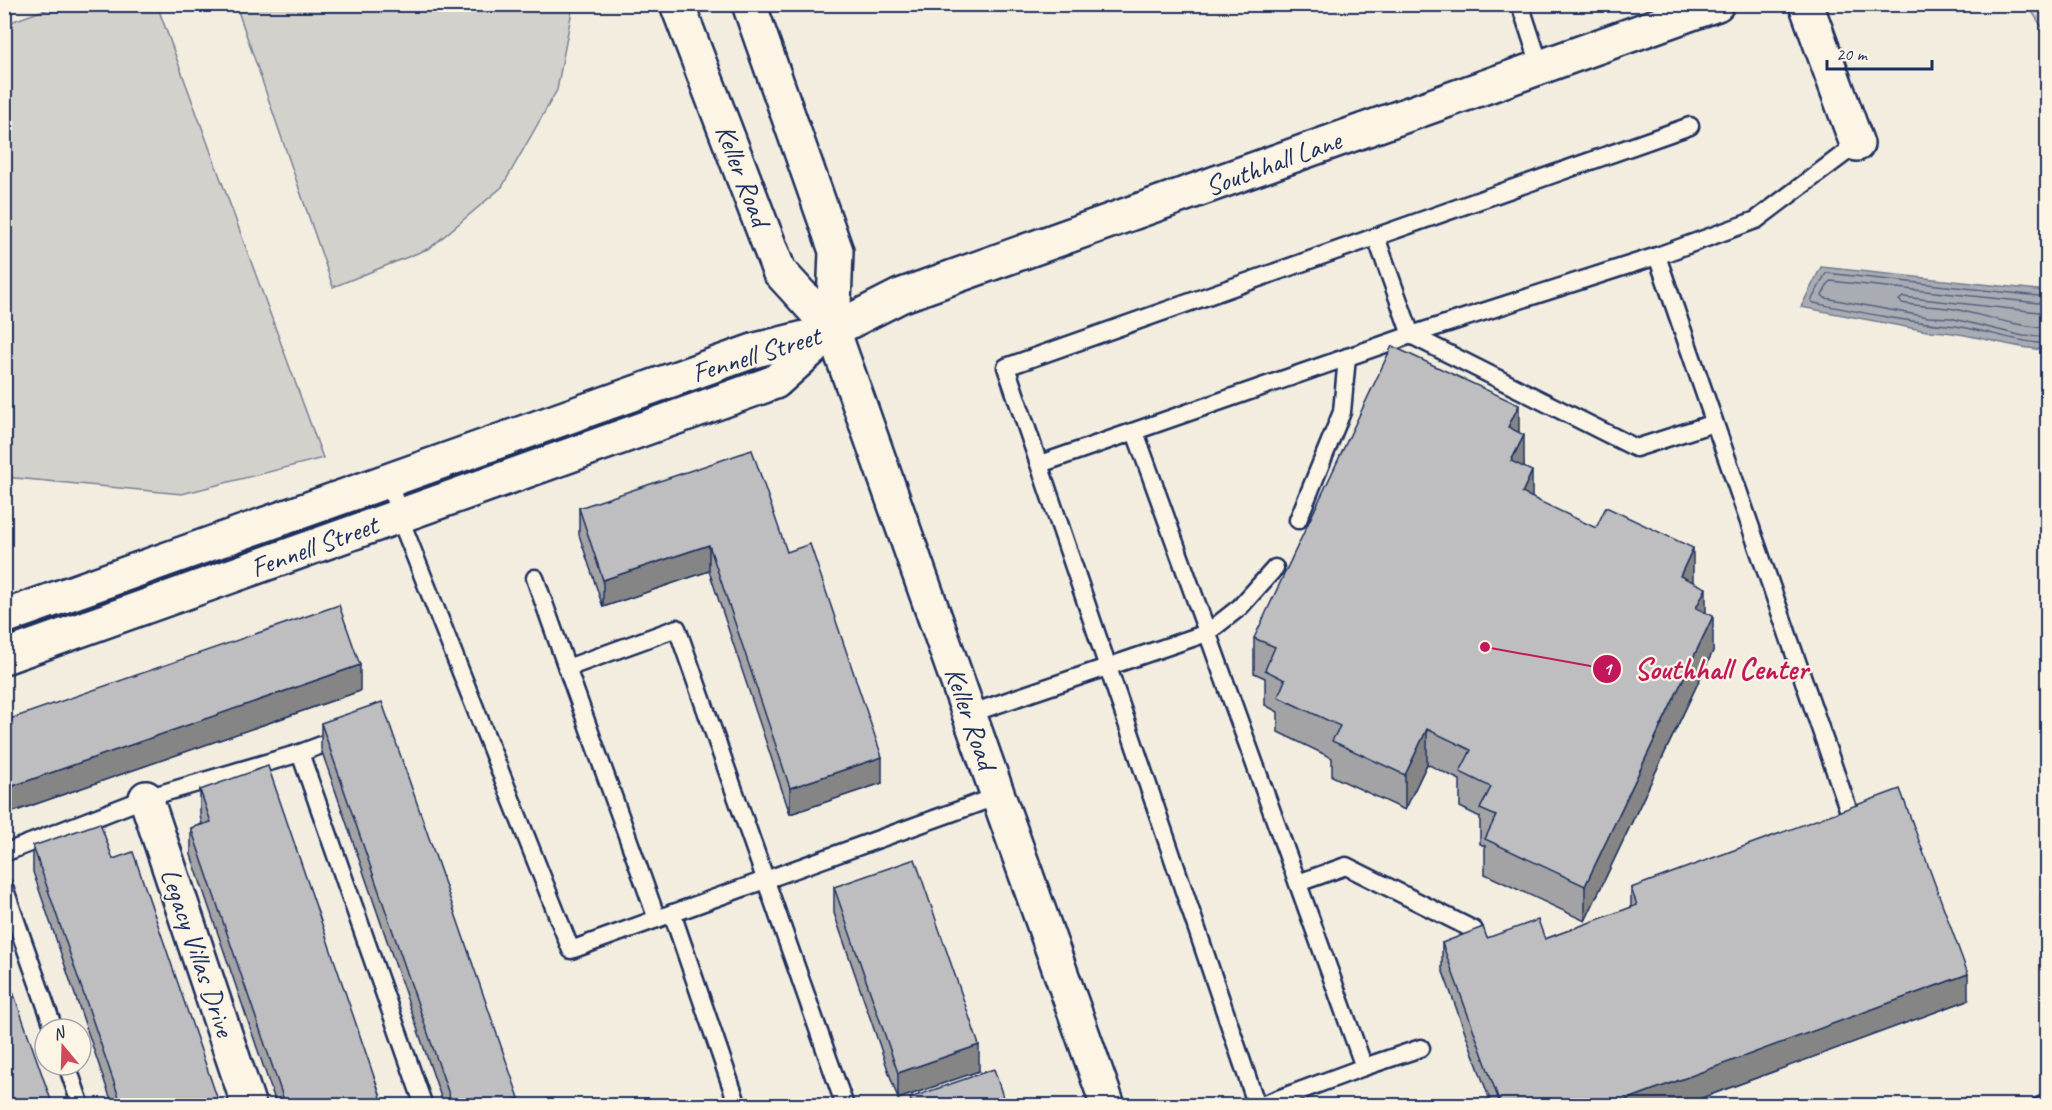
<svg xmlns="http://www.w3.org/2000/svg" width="2052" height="1110" viewBox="0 0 2052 1110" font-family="Caveat,sans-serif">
<defs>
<pattern id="wetland-marsh" width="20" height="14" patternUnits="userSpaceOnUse" patternTransform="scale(1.5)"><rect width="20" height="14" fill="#d3d1cc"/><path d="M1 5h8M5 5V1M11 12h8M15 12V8" fill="none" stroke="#b5b4b2"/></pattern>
</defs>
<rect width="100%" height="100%" fill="#f3ede0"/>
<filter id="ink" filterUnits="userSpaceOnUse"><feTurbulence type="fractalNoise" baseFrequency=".0167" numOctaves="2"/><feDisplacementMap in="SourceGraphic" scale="12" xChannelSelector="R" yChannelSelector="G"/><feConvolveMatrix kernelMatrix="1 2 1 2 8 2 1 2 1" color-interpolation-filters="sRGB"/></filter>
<g filter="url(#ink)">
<g fill="#d3d1cc" stroke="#778095" stroke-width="1.5">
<path d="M61,4L157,5L323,458L182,494L5,477V24Z"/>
<path d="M236,5V4L573,5L557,90L502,187L430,248L333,287Z"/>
</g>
<path fill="url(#wetland-marsh)" stroke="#778095" stroke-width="1.5" d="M2028,5H2047V35Z"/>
<path fill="#a9acb3" stroke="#707a91" stroke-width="1.5" d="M1821,267L2047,291V350C2006,348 1968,331 1927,331L1801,307Z"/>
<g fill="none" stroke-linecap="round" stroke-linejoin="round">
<g stroke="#546180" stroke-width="1.5">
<path d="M2048,297L1826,273L1811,301L1814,303C1859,312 1902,321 1947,325C1981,328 2012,342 2048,344"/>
<path d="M2048,304L1830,281L1822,295L1825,298L1928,317L1950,318L2023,336L2048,337"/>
<path d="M2048,313L1903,297L1899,300L1902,303C1919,307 1938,306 1954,309C1985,316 2015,326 2048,328"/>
</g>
<g stroke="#1b2f5e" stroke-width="21">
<g id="service">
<path d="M1520,4L1541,68"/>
<path d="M1376,237L1411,335L1636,448L1714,423"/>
<path d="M1657,256L1855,829"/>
<path d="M1135,432L1364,1067L1421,1048"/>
<path d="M1040,464L1411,335L1657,256L1756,220L1857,144"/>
<path d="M389,480L399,516L571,950L998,796"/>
<path d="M1298,520L1342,412L1347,357"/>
<path d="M535,578L567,668"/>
<path d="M969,714L1207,633L1240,607L1275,568"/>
<path d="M300,753L424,1106"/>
<path d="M4,853L146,798L300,753L340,738"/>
<path d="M1298,883L1346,866L1474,930"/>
<path d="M4,887L54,1029"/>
<path d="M672,913L738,1106"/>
<path d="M657,919L567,668L677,628L845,1106"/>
<path d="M67,1065L81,1106"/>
<path d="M1257,1106L1006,367L1690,126"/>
<path d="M1259,1106L1364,1067"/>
<path d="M2040,1106L2048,1103"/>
</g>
</g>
<g stroke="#1b2f5e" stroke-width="38">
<g id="minor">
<path d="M1806,4L1857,144"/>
<path d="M4,617L756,350L829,332"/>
<path d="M4,657L775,382L833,330"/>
<path d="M146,798L249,1106"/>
</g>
</g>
<g stroke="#1b2f5e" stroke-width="38">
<g id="tertiary">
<path d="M677,4L779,271L833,330L1108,1106"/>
<path d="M749,4L836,251L833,330"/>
<path d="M833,330L900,296L1717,4"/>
</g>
</g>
<use href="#service" stroke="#fcf5e5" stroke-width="16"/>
<use href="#minor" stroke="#fcf5e5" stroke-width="33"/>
<use href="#tertiary" stroke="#fcf5e5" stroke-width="33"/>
</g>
<g fill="#a3a3a5" stroke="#1b2f5e" stroke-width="1.5">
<path d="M1519,433L1524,467L1532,498L1693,582L1706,613L1713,651L1585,921L1485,874V846L1480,844V817L1460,807V780L1427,764L1405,810L1332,776V758L1278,732V712L1265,705V678L1254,673V638Z"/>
<path d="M579,508L787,552L882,783L790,814L709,571L603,607L579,535Z"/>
<path d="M360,691L10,813L4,797V721Z"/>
<path d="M321,723L519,1106H444L321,749Z"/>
<path d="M200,790L384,1106H277L191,855V828L202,824L200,816Z"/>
<path d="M33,846L220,1106H113L33,872Z"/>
<path d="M834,887L979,1071L898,1099L834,913Z"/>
<path d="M1631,888L1968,1000L1680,1106H1492L1442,969V943L1487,938L1545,939L1631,908Z"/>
</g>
<g fill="#858586" stroke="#1b2f5e" stroke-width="1.5">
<path d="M1519,405V440L1508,427Z"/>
<path d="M1524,435V470L1511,461Z"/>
<path d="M1532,471V506L1522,493Z"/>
<path d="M709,545V571L603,607V580Z"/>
<path d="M1693,548V583L1680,576Z"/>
<path d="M1706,588V623L1696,608Z"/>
<path d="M1713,616V651L1585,921V886Z"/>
<path d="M360,665V691L10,813V787Z"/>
<path d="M1427,729V764L1405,810V775Z"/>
<path d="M882,757V783L790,814V788Z"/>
<path d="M1968,974V1000L1680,1106H1609Z"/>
<path d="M979,1045V1071L898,1099V1073Z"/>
<path d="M519,1098V1106H498Z"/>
<path d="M308,1102V1106H296Z"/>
</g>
<g fill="#bebec0" stroke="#1b2f5e" stroke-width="1.5">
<path d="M1392,346L1519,405L1508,427L1524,435L1511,461L1532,471L1522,493L1596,528L1606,507L1693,548L1680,576L1706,588L1696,608L1713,616L1585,886L1485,839L1496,816L1480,809L1491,787L1460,772L1471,750L1427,729L1405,775L1332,741L1340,726L1278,697L1285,680L1265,670L1275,647L1254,638Z"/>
<path d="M752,450L787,552L810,544L882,757L790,788L709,545L603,580L579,508Z"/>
<path d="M339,605L360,665L10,787L4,771V721Z"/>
<path d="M382,702L519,1098L498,1106H453L321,723Z"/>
<path d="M268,766L384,1106H309L308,1102L296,1106H286L191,828L211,822L200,790Z"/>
<path d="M1900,789L1968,974L1609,1106H1501L1442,943L1483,927L1487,938L1538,920L1545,939L1637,905L1631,888Z"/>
<path d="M100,823L113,859L133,852L220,1106H122L33,846Z"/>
<path d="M915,859L979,1045L898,1073L834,887Z"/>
<path d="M4,966L53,1106H4Z"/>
<path d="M994,1069L1006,1106H913L910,1098Z"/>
</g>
</g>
<g text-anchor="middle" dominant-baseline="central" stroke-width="4.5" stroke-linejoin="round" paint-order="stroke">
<g font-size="28" fill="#1b2f5e" stroke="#fcf5e5">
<text transform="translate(1273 163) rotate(-20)">Southhall Lane</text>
<text transform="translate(743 175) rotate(69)">Keller Road</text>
<text transform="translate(756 354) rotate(-17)">Fennell Street</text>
<text transform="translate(314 546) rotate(-20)">Fennell Street</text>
<text transform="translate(971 718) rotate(71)">Keller Road</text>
<text transform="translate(198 952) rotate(71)">Legacy Villas Drive</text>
</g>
</g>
<path fill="none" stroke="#c2185b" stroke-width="2" d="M1485 647L1607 669"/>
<g fill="#c2185b" stroke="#fcf5e5" stroke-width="2">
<circle cx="1485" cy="647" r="6"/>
<circle cx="1607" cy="669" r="15"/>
</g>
<g font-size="18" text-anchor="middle" font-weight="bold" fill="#fff">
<text x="1607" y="675">1</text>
</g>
<g font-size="30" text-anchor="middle" font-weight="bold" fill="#c2185b" stroke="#fcf5e5" stroke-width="4.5" stroke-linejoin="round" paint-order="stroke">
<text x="1721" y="679">Southhall Center</text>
</g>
<rect width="2052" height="1110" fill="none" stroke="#fcf5e5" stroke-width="24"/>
<rect x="12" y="12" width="2028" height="1086" fill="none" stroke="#1b2f5e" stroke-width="2" filter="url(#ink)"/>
<g transform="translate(63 1047) rotate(341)"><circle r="28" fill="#fcf5e5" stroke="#a2a6af" stroke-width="1.5"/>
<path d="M0-4.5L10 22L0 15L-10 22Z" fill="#d1495b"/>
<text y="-9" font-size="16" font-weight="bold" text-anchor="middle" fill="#1b2f5e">N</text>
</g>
<path d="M1827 60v9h105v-9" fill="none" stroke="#1b2f5e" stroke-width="3"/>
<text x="1836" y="60" font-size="18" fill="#1b2f5e" stroke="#fcf5e5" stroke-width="4.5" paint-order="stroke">20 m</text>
</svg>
